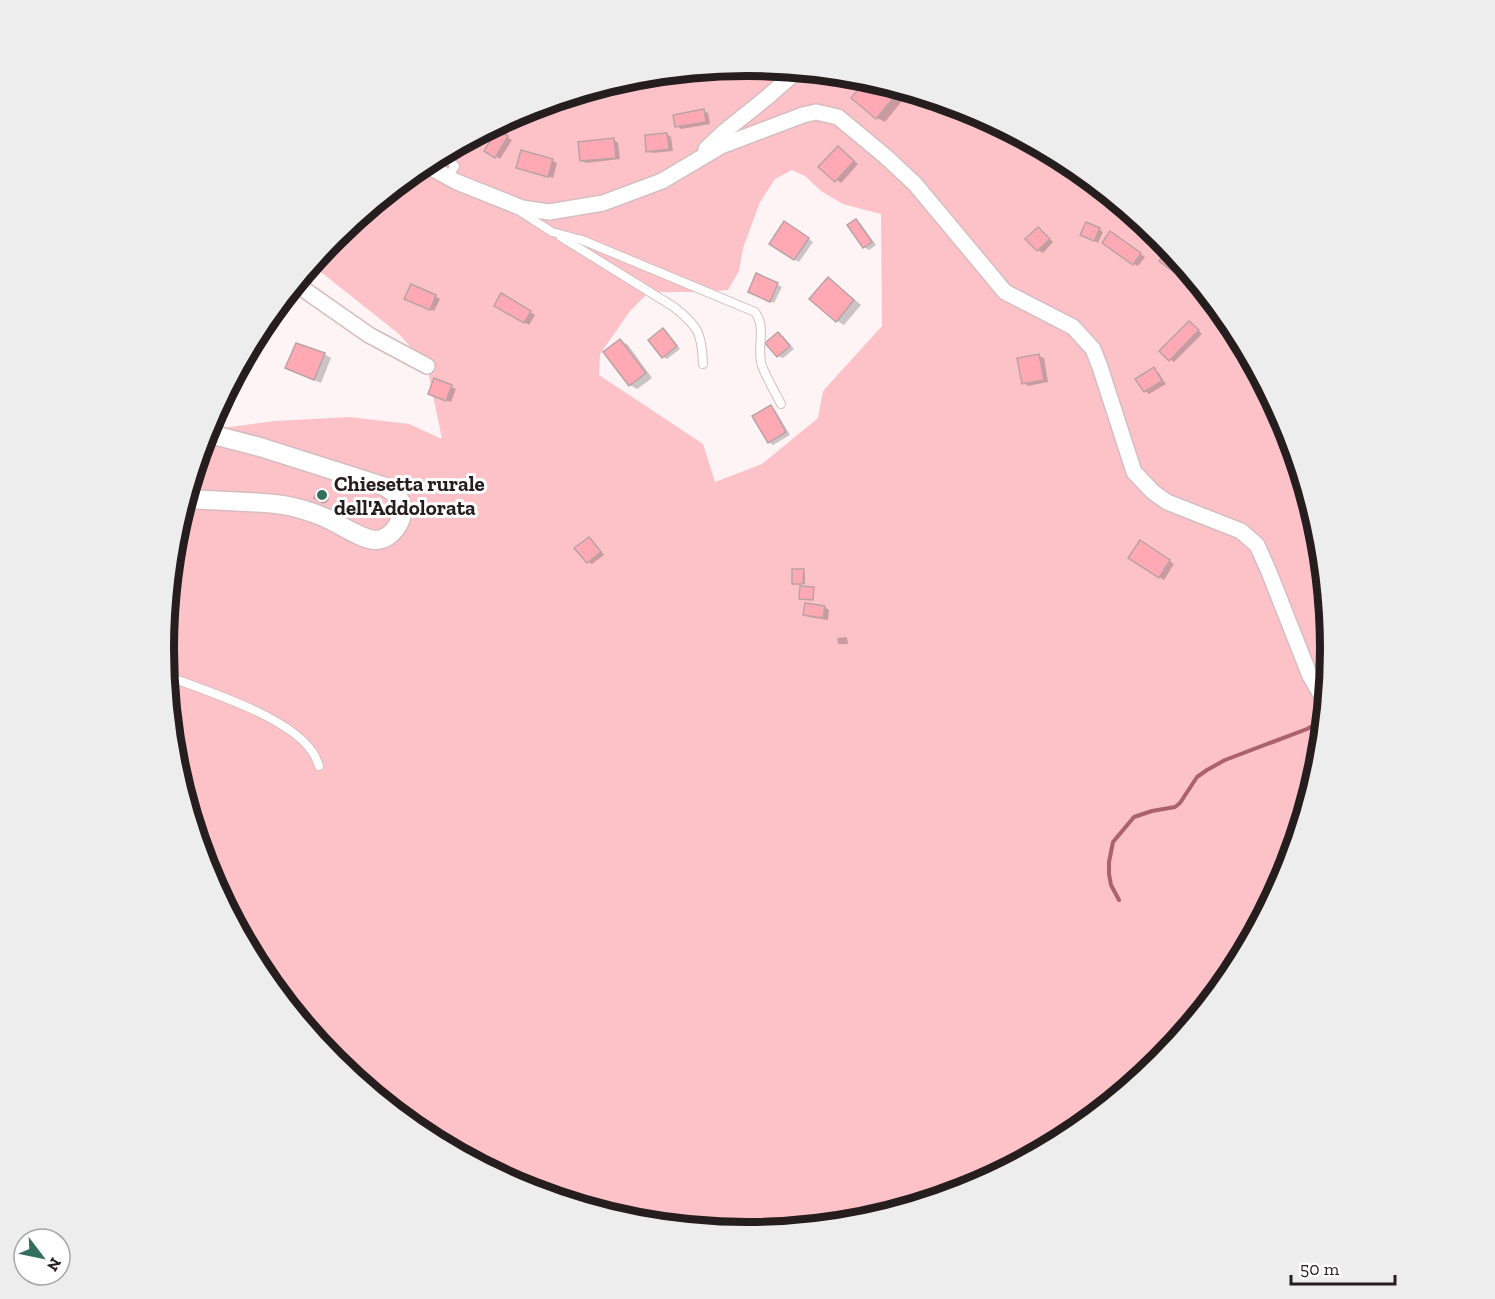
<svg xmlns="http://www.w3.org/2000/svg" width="1495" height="1299" viewBox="0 0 1495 1299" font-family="'Zilla Slab',serif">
<rect width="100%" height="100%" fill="#fef4f5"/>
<path fill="#fcc2c8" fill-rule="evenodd" d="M748,66L862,77L971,111L991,121L996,133L1011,132L1072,165L1160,237L1233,326L1287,427L1320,536L1331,650L1320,764L1286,873L1232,974L1160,1062L1071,1135L970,1189L861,1222L748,1233L633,1222L524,1188L423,1134L335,1062L262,973L208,872L175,763L164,649L175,535L207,430L275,421L349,417L409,424L442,439L427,366L399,334L312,265L335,237L424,164L525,110L634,77ZM792,170L805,176L821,191L843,204L881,214L882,326L823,391L818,418L762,464L715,482L703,444L599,375L600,354L630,311L649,292H701L728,290L739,271L743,248L760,202L775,179Z"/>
<g fill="#0003">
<path d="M869,79L879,83L902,101L885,122L877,118L853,98Z"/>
<path d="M704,111L708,113L710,124L681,129L677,126Z"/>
<path d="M497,131L512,140L500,159L486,151Z"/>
<path d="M667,134L671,137L673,151L652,153L648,151Z"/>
<path d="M614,140L618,143L620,159L586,163L581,160Z"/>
<path d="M842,150L858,164L841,183L821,167Z"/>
<path d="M522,152L553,161L557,163L553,178L522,169Z"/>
<path d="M856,221L860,223L876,245L869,250L864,247Z"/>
<path d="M785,223L813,242L799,262L771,244Z"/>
<path d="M1038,228L1042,231L1053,242L1043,253L1038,250L1027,239Z"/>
<path d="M1099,229L1103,232L1098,243L1087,237Z"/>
<path d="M1115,236L1145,257L1138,266L1134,264Z"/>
<path d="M1172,254L1178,259L1185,267L1180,274L1176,272Z"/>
<path d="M757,275L782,287L774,303L754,294Z"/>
<path d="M828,279L835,283L861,305L844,325L836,320Z"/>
<path d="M501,295L535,315L529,325L496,305Z"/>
<path d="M435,296L440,299L434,311L411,301Z"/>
<path d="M1194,326L1202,334L1174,362L1170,359Z"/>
<path d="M663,330L667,333L680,349L667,359L663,357Z"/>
<path d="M778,333L783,336L794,349L783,358L778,356Z"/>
<path d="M621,341L628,345L652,378L637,389L630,385Z"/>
<path d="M324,354L331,358L321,383L295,372Z"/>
<path d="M1039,356L1044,358L1048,382L1028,386L1024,383Z"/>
<path d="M1154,369L1158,372L1166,384L1149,394L1145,391Z"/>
<path d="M451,387L456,389L451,402L434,396Z"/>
<path d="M771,407L775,410L790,435L773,445L769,442Z"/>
<path d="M589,538L593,541L604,555L592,564L588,562Z"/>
<path d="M1140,542L1174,564L1164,580L1130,558Z"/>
<path d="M803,571L805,572V584H795Z"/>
<path d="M824,607L829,610L828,620L809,617L804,615Z"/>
<path d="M846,637L847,638L848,644H838L837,638Z"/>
</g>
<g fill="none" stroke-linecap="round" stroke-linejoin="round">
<g stroke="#ac626d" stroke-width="4">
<path d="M1324,574L1320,585L1326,596"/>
<path d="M1119,900L1111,885L1109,874V862L1113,842L1134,817L1152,811L1175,807L1180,803L1197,777L1207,770L1225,760L1307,729L1316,724L1325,710"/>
</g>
</g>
<g fill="#fea9b4" stroke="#baa3a5" stroke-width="1.5">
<path d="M867,79L879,83L895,96L876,119L851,98Z"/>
<path d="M704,109L706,122L675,127L673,115Z"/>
<path d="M497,129L508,136L495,158L484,151Z"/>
<path d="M667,133L669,149L646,152L645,135Z"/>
<path d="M614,138L616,158L580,161L578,142Z"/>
<path d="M838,146L854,161L835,182L818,167Z"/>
<path d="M521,150L553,159L548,177L516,168Z"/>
<path d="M856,219L872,242L863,248L847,225Z"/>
<path d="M784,221L809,238L794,260L769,244Z"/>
<path d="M1086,222L1100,228L1094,241L1080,235Z"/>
<path d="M1038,227L1050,239L1037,251L1025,239Z"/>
<path d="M1110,231L1141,253L1133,265L1102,243Z"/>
<path d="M1167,250L1176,257L1182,263L1175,273L1159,261Z"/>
<path d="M756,273L778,283L770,302L748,292Z"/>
<path d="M828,277L854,300L836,322L809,299Z"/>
<path d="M411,284L436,295L430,310L404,299Z"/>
<path d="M501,293L531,311L524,323L494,306Z"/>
<path d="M1189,321L1199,330L1169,361L1159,351Z"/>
<path d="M663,328L677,346L662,358L648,340Z"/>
<path d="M778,332L790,346L777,357L765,343Z"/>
<path d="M620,339L646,373L629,386L603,352Z"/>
<path d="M296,343L325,353L314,380L285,368Z"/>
<path d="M1039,354L1044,380L1022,384L1017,358Z"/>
<path d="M1154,367L1162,381L1144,392L1135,379Z"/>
<path d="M434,378L452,385L446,401L428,394Z"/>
<path d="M771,405L786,432L768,443L752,416Z"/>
<path d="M319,489L328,495V500L326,502L323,503L314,498Z"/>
<path d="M589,537L601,552L587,563L574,548Z"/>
<path d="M1140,540L1170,560L1159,578L1128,558Z"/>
<path d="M792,569H804L803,584H792Z"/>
<path d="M800,586L814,587L813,600L799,599Z"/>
<path d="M805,603L825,606L823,618L803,615Z"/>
</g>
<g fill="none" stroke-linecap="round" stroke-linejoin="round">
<g stroke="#d5bdc0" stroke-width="10">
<g id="service">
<path d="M443,154L455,166L448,177"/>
<path d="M521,212L552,232L582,240L755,312C767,328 756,348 762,366C767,379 775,392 781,404"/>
<path d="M561,237L674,307C698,326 702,333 703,364"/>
<path d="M167,676C206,691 291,717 313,753C316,757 317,761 319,766"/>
</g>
</g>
<g stroke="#d5bdc0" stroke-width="18">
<g id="minor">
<path d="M706,149L725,131L765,99L797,71"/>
<path d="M424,164L457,182L522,208L549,212L603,203L662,181L721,146L803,115L816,112L838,117L885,156L915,184L1005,292L1073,327L1093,349L1100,367L1134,472L1153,492L1167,502L1241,531L1257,545L1269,572L1310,676L1326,703"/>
<path d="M296,284L369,335L427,366"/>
</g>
</g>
<g stroke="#d5bdc0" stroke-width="21">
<path id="tertiary" d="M186,499C206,500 226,501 247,502C264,503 281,503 297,508C308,511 318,514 328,519C341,525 361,539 375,540C391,540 403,522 402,508C401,497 394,492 386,487L260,447L206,433"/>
</g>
<use href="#service" stroke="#fff" stroke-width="8"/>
<use href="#minor" stroke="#fff" stroke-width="15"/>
<use href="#tertiary" stroke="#fff" stroke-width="18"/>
</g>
<circle fill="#32705d" stroke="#fff" stroke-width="2" cx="322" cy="495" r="6"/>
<g text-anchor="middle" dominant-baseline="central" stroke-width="6" stroke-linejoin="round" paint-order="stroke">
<g font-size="21" font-weight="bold" fill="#251d1e" stroke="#fff" text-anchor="start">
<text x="334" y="483">Chiesetta rurale<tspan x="334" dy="24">dell'Addolorata</tspan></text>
</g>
</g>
<path d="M0 0H1495V1299H0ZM174 649a573 573 0 1 1 1146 0a573 573 0 1 1-1146 0Z" fill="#eeeded" fill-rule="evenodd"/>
<path fill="none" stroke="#251d1e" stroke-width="8" d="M174 649a573 573 0 1 1 1146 0a573 573 0 1 1-1146 0Z"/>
<g transform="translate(42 1257) rotate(122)"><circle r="28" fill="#ffffff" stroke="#a8a5a5" stroke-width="1.5"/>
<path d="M0-4.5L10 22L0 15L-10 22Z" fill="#32705d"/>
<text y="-9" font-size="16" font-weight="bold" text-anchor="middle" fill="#251d1e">N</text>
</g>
<path d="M1291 1275v9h104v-9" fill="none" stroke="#251d1e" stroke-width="3"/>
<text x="1300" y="1275" font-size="18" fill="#251d1e" stroke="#ffffff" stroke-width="4.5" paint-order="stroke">50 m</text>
</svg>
